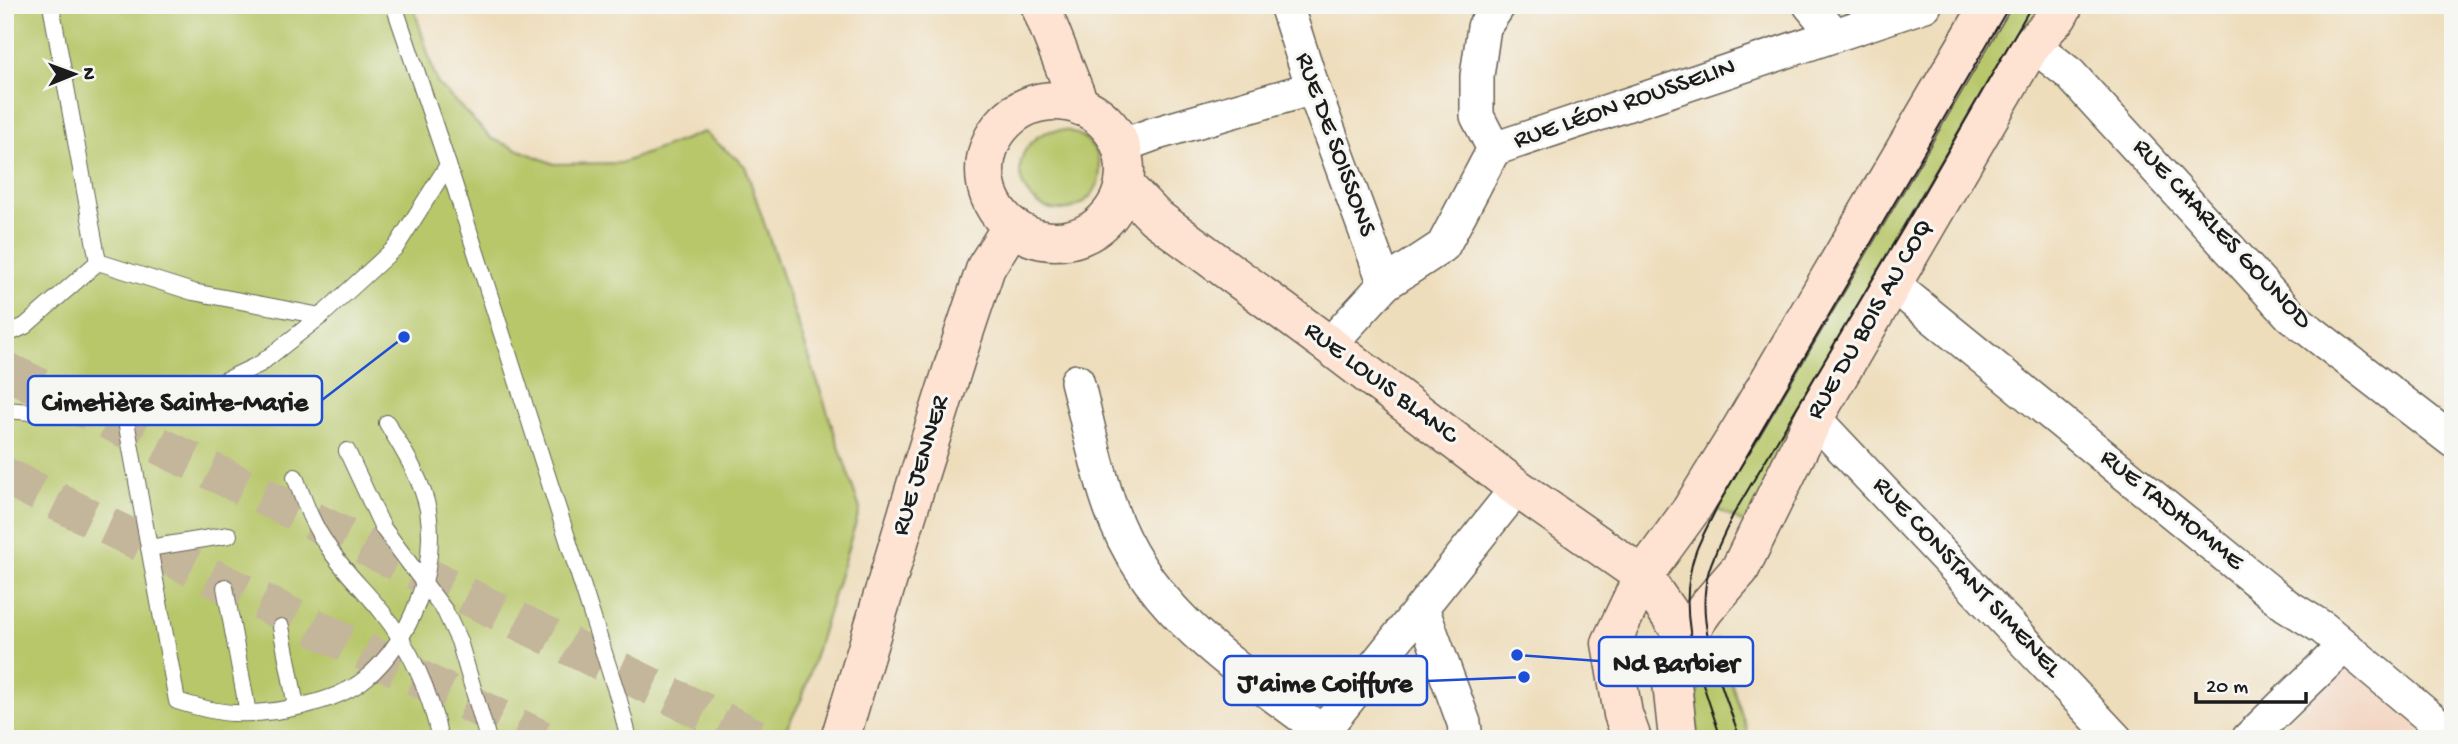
<svg xmlns="http://www.w3.org/2000/svg" width="2458" height="744" viewBox="0 0 2458 744" font-family="'Gochi Hand',sans-serif">
<rect width="100%" height="100%" fill="#f6f6f2"/>
<filter id="ink" filterUnits="userSpaceOnUse"><feTurbulence type="fractalNoise" baseFrequency=".0143" numOctaves="2"/><feDisplacementMap in="SourceGraphic" scale="14" xChannelSelector="R" yChannelSelector="G"/><feConvolveMatrix kernelMatrix="1 2 1 2 8 2 1 2 1" color-interpolation-filters="sRGB"/></filter>
<filter id="wash" filterUnits="userSpaceOnUse"><feTurbulence type="fractalNoise" baseFrequency=".00686" numOctaves="4" result="noise"/><feDisplacementMap in="SourceGraphic" scale="28" xChannelSelector="R" yChannelSelector="G"/><feGaussianBlur stdDeviation="1.57" result="paint"/><feColorMatrix in="noise" values="0 0 0 0 0 0 0 0 0 0 0 0 0 0 0 0 0 1.4 0 .05"/><feComposite in="paint" operator="in"/></filter>
<g filter="url(#wash)">
<rect width="100%" height="100%" fill="#edb"/>
<path fill="#f3d4bf" d="M2350,669L2441,739H2270L2341,672Z"/>
<g fill="#b8c76a" stroke="#6a7243" stroke-width="2">
<path d="M5,5H413L437,83L492,139L554,164L621,163L704,132L745,166L860,509L802,698L781,739H5Z"/>
<path d="M2002,5H2053L1753,528L1707,504Z"/>
<circle cx="1060" cy="170" r="40"/>
<path d="M1717,640L1750,739H1697L1696,697Z"/>
</g>
</g>
<g filter="url(#ink)">
<g fill="none" stroke-linecap="round" stroke-linejoin="round">
<g stroke="#c4b69b" stroke-width="38" stroke-dasharray="38 19" stroke-linecap="butt">
<path d="M5,370L759,739"/>
<path d="M5,476L542,739"/>
</g>
<g stroke="#666054" stroke-width="18">
<g id="lane">
<path d="M51,5L98,262"/>
<path d="M394,5L448,165L619,700L629,739"/>
<path d="M5,335L25,326L98,262L193,292L321,316"/>
<path d="M5,410L57,414L124,410L199,393L260,364L321,316L396,247L448,165"/>
<path d="M124,410L177,701C196,707 214,712 234,713C272,715 337,703 366,678C388,660 407,631 417,604C429,573 433,543 428,510C422,479 403,450 387,423"/>
<path d="M347,451L383,528L445,611L459,641L488,739"/>
<path d="M295,477C304,501 312,524 327,545C342,570 364,589 382,612C412,650 430,691 440,739"/>
<path d="M149,548L229,535"/>
<path d="M225,587L248,713"/>
<path d="M281,627L296,706"/>
</g>
</g>
<g stroke="#666054" stroke-width="36">
<g id="street">
<path d="M1286,5L1313,88L1385,284"/>
<path d="M1810,5L1834,34"/>
<path d="M2032,44L2070,74L2291,316L2453,441"/>
<path d="M1121,146L1154,134L1313,88"/>
<path d="M1494,149L1477,116V76L1484,27L1499,5"/>
<path d="M1891,283L2286,605L2323,628L2453,737"/>
<path d="M1329,345L1385,284L1443,246L1494,149L1925,5"/>
<path d="M1077,381C1088,423 1096,468 1111,509C1149,617 1246,673 1332,739"/>
<path d="M1814,418L2116,739"/>
<path d="M1422,608L1464,723L1466,739"/>
<path d="M1323,731L1517,488"/>
<path d="M2248,739L2344,646"/>
</g>
</g>
<g stroke="#666054" stroke-width="41">
<g id="secondary">
<path d="M1040,5L1080,106"/>
<circle cx="1055" cy="171" r="70"/>
<path d="M1124,185L1155,217L1329,345L1517,488L1643,576L1685,637"/>
<path d="M840,739L916,485L963,336L986,267L1012,226"/>
<path d="M1632,739L1623,714L1611,643L1643,576L1691,510L1741,429L1990,5"/>
<path d="M1678,739L1672,683L1685,637L1705,609L1740,569L1814,418L2032,44L2058,16L2064,5"/>
</g>
</g>
<use href="#lane" stroke="#fff" stroke-width="16"/>
<use href="#street" stroke="#fff" stroke-width="33"/>
<use href="#secondary" stroke="#fee3d2" stroke-width="38"/>
<g stroke="#1c1c1c" stroke-width="2">
<path d="M1721,739C1702,678 1673,615 1696,551C1702,536 1710,522 1717,507L2010,5"/>
<path d="M1740,739C1723,686 1693,625 1709,570C1715,551 1725,533 1733,515L1912,213L2032,5"/>
</g>
</g>
</g>
<g text-anchor="middle" dominant-baseline="central" stroke-width="6" stroke-linejoin="round" paint-order="stroke">
<g font-size="26" fill="#1c1c1c" stroke="#f6f6f2">
<text transform="translate(1625 105) rotate(-19)">RUE LÉON ROUSSELIN</text>
<text transform="translate(1334 145) rotate(70)">RUE DE SOISSONS</text>
<text transform="translate(2221 235) rotate(47)">RUE CHARLES GOUNOD</text>
<text transform="translate(1871 320) rotate(-60)">RUE DU BOIS AU COQ</text>
<text transform="translate(1380 384) rotate(37)">RUE LOUIS BLANC</text>
<text transform="translate(922 466) rotate(-73)">RUE JENNER</text>
<text transform="translate(2171 511) rotate(39)">RUE TADHOMME</text>
<text transform="translate(1966 578) rotate(47)">RUE CONSTANT SIMENEL</text>
</g>
</g>
<path fill="none" stroke="#1d4ed8" stroke-width="2.5" d="M404 337L322 400M1517 655L1599 661M1524 677L1427 681"/>
<g fill="#1d4ed8" stroke="#f6f6f2" stroke-width="2.5">
<circle cx="404" cy="337" r="7"/>
<circle cx="1517" cy="655" r="7"/>
<circle cx="1524" cy="677" r="7"/>
</g>
<g fill="#f6f6f2" stroke="#1d4ed8" stroke-width="2.5">
<rect x="28" y="376" width="294" height="49" rx="7"/>
<rect x="1599" y="637" width="154" height="49" rx="7"/>
<rect x="1224" y="656" width="203" height="49" rx="7"/>
</g>
<g font-size="28" text-anchor="middle" font-weight="bold" fill="#1c1c1c">
<text x="175" y="410">Cimetière Sainte-Marie</text>
<text x="1676" y="671">Nd Barbier</text>
<text x="1325" y="691">J'aime Coiffure</text>
</g>
<rect width="2458" height="744" fill="none" stroke="#f6f6f2" stroke-width="28"/>
<g transform="translate(74 74) rotate(89)" stroke="#f6f6f2" stroke-width="5" paint-order="stroke">
<path d="M0-5L12 26L0 18L-12 26Z" fill="#1c1c1c"/>
<text y="-10" font-size="19" font-weight="bold" text-anchor="middle" fill="#1c1c1c">N</text>
</g>
<path d="M2196 692v10h110v-10" fill="none" stroke="#1c1c1c" stroke-width="3.5"/>
<text x="2206" y="692" font-size="21" fill="#1c1c1c" stroke="#f6f6f2" stroke-width="5" paint-order="stroke">20 m</text>
</svg>
